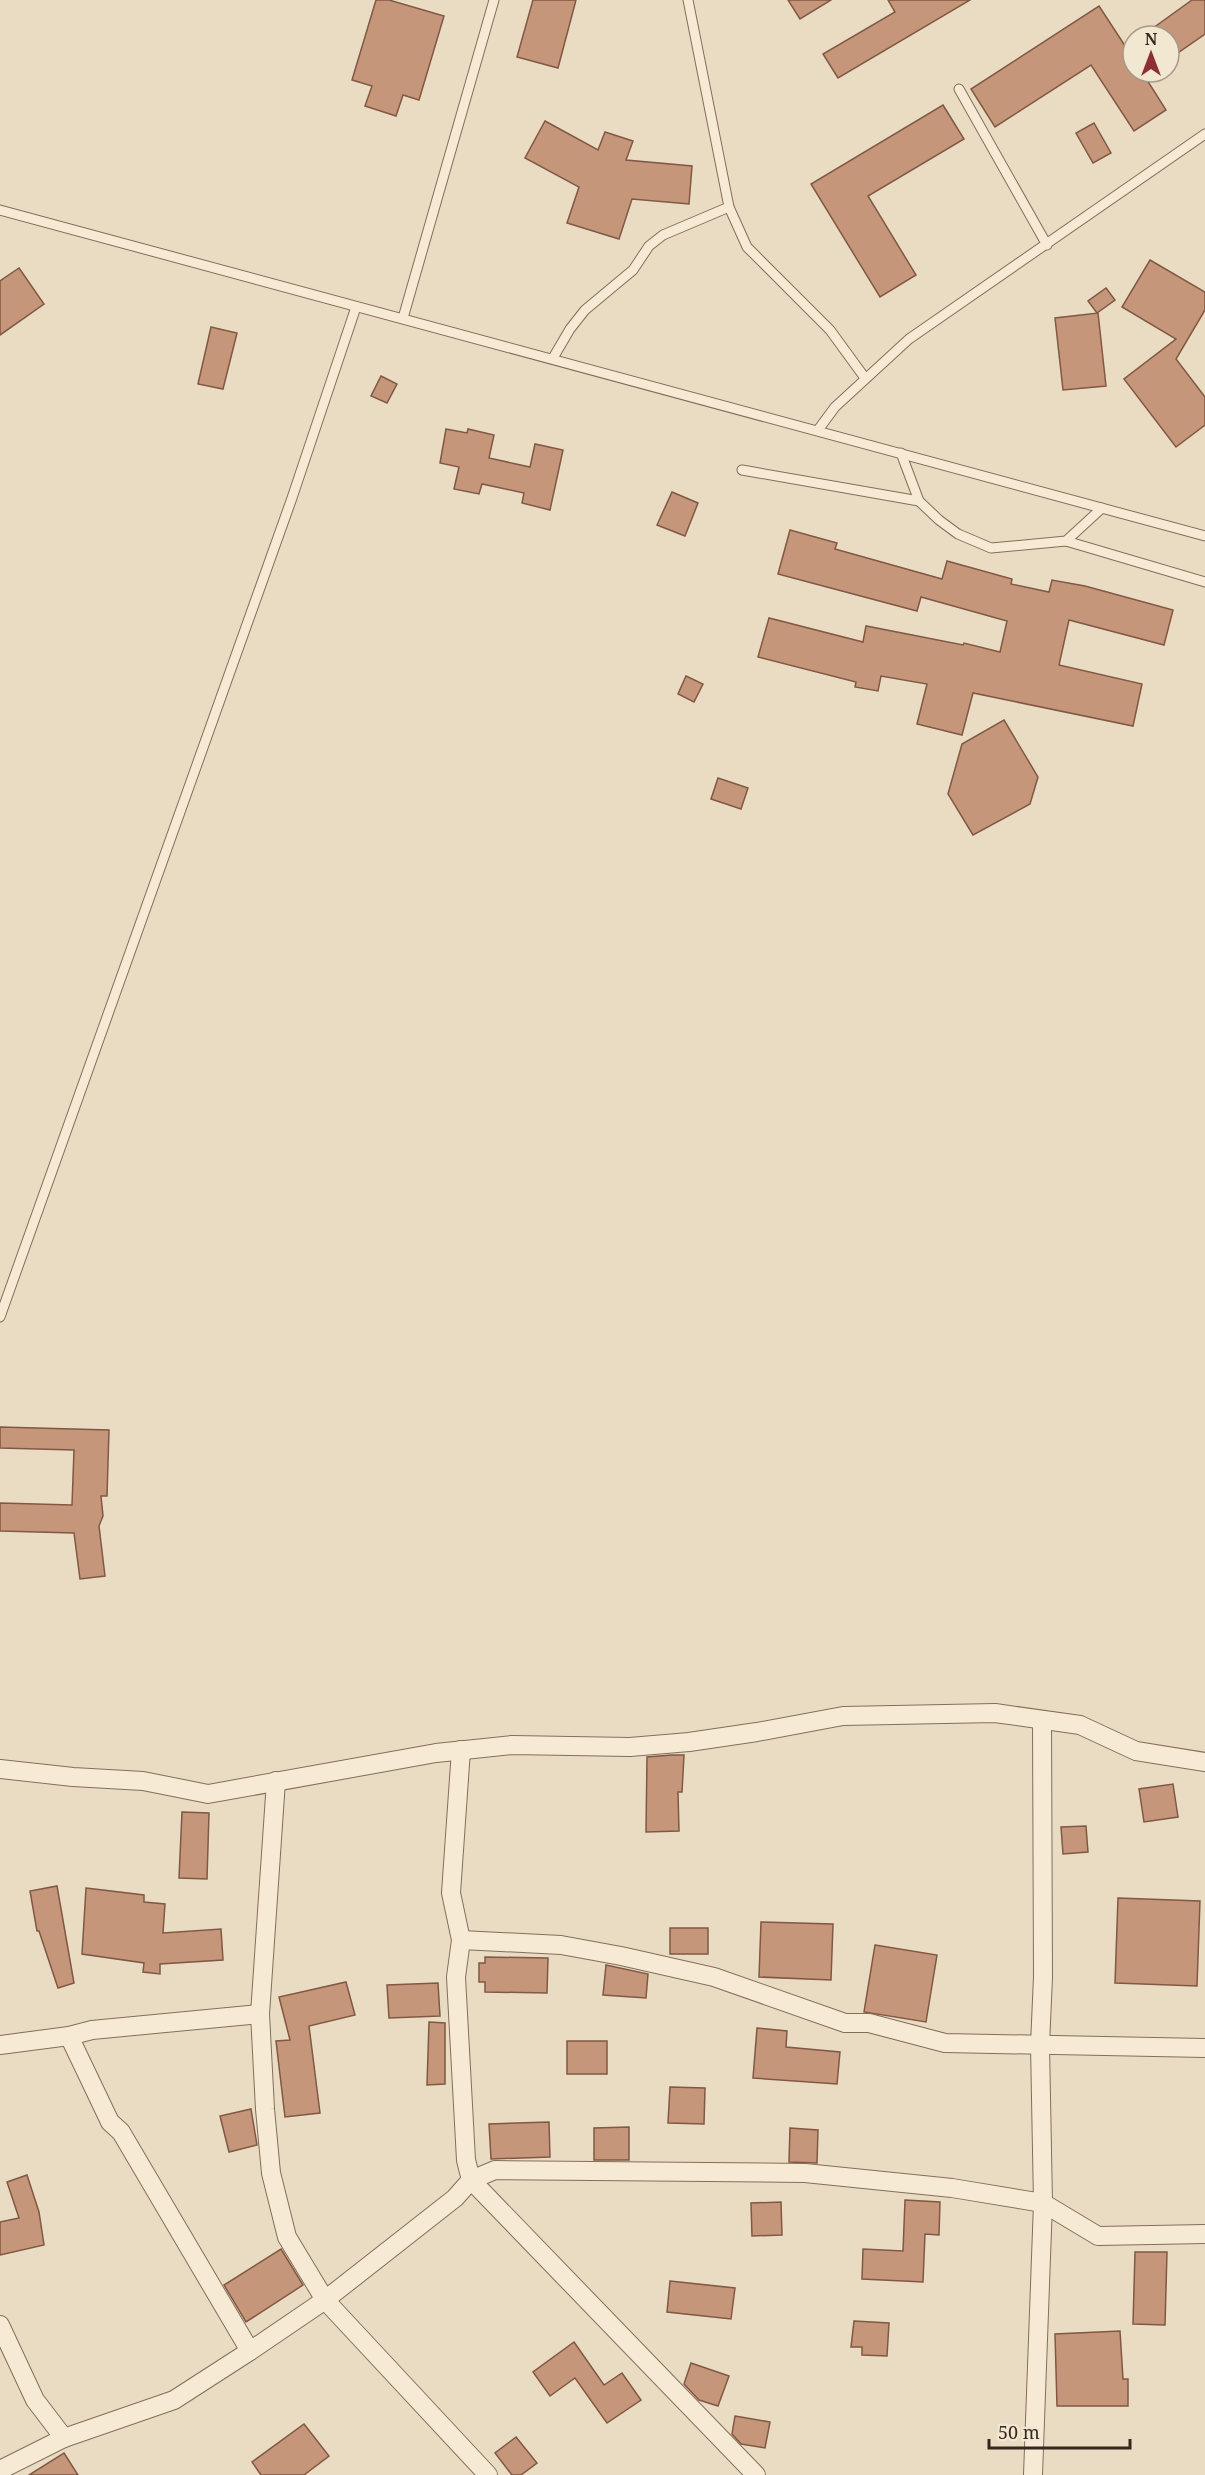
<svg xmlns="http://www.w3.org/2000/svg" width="1205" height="2475" viewBox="0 0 1205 2475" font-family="'Noto Serif',serif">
<rect width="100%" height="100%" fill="#eadcc3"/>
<g fill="#c6967b" stroke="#805843" stroke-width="1.5">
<path d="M376,0H389L444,16L419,100L403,95L396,116L365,106L372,86L352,80Z"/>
<path d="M533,0H576L558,68L517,57Z"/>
<path d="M788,0H831L800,19Z"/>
<path d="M888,0H970L838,78L823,54L895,12Z"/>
<path d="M1192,0H1205V34L1169,59V36H1142Z"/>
<path d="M1099,6L1133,58V72H1142L1166,110L1134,131L1091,65L995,127L971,89Z"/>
<path d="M943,105L964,139L868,196L916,275L880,297L811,184Z"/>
<path d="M545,121L598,150L605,132L633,141L626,160L692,166L689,204L632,199L619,239L567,223L579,187L525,158Z"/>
<path d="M1094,123L1111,153L1093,163L1076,133Z"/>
<path d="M1150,260L1205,292V310L1176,359L1205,397V425L1176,447L1124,379L1176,339L1122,307Z"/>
<path d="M19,268L44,304L0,335V281Z"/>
<path d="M1106,288L1115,300L1097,313L1088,301Z"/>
<path d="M1098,313L1106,386L1063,390L1055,318Z"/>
<path d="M211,327L237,333L223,389L198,384Z"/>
<path d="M381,376L397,384L387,403L371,396Z"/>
<path d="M446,429L467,433L468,429L494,435L489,458L530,467L535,444L563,450L550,510L522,503L524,493L482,484L479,494L454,489L459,467L440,463Z"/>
<path d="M672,492L698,503L685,536L657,525Z"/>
<path d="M790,530L837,543L835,549L942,579L947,561L1012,579L1011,584L1049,592L1052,580L1085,586L1173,610L1164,645L1069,620L1059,665L1142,684L1133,726L973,693L962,735L917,724L927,684L881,676L878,691L855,687L856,682L758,657L769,618L863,642L866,626L963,645L964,643L1000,652L1007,621L921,597L917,611L778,574Z"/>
<path d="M686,676L703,684L694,702L678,694Z"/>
<path d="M1004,720L1038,777L1030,804L973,835L948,794L962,744Z"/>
<path d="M718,778L748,788L741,809L711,799Z"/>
<path d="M0,1427L109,1430L107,1496H101L103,1516L99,1526L105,1576L80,1579L74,1533L0,1531V1503L72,1505L74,1450L0,1448Z"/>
<path d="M672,1755H684L682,1792H678L679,1831L646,1832L647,1757Z"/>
<path d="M1173,1784L1178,1817L1144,1822L1139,1789Z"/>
<path d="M182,1812L209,1813L207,1879L179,1878Z"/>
<path d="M1086,1826L1088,1852L1063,1854L1061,1827Z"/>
<path d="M57,1886L74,1983L58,1988L39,1931H37L30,1891Z"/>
<path d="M86,1888L144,1895V1902L165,1904L163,1933L221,1929L223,1960L160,1964V1974L143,1972L144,1963L82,1954Z"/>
<path d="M1118,1898L1200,1901L1197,1986L1115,1983Z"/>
<path d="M761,1922L833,1924L831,1980L759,1977Z"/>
<rect x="670" y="1928" width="38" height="26"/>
<path d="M875,1945L937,1955L926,2022L864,2012Z"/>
<path d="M485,1957L548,1958L547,1993L485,1992V1982H479V1963H485Z"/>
<path d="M606,1965L648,1974L646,1998L603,1995Z"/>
<path d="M346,1982L355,2015L309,2026L320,2113L285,2117L276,2041L290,2040L279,1997Z"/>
<path d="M438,1983L440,2016L389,2018L387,1985Z"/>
<path d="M429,2022L445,2023V2084L427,2085Z"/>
<path d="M757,2028L787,2031L786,2047L840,2052L837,2084L753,2078Z"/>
<rect x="567" y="2041" width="40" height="33"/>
<path d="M670,2087L705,2088L704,2124L668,2123Z"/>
<path d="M251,2109L257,2145L229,2152L220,2116Z"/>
<path d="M549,2122L550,2157L491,2159L489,2124Z"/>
<path d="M629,2127V2160H594V2128Z"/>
<path d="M790,2128L818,2130L817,2163L789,2162Z"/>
<path d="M27,2175L39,2212L44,2245L0,2255V2222L19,2218L7,2182Z"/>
<path d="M905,2200L940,2202L939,2235L925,2234L923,2282L862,2279L863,2249L903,2251Z"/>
<path d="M781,2202L782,2235L752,2236L751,2203Z"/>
<path d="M281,2249L303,2285L246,2322L224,2285Z"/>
<path d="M1135,2252H1167L1165,2325L1133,2324Z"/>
<path d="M670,2281L735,2288L731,2319L667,2312Z"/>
<path d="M854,2321L889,2323L887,2356L862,2355V2347H851Z"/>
<path d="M1120,2331L1123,2379H1128V2406H1057L1055,2334Z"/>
<path d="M574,2342L604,2385L622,2373L641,2400L607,2423L575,2378L550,2396L533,2372Z"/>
<path d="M691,2363L729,2376L718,2406L699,2400L684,2384Z"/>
<path d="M735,2416L770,2422L765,2448L741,2444L732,2434Z"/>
<path d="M304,2424L329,2456L304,2475H261L252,2462Z"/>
<path d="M516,2437L537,2463L521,2475H512L495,2453Z"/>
<path d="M64,2453L78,2475H29Z"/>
</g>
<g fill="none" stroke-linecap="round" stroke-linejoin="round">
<g stroke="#836e5b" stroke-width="11">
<g id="service">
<path d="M688,0L729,207L747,247L830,330L865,378"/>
<path d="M959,89L1047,245"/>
<path d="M0,210L1205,536"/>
<path d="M403,318L494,0"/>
<path d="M553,358L570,329L585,310L633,270L649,246L663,235L729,207"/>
<path d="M818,430L835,407L909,339L1205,134"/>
<path d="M901,453L919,501L939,520L958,534L991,548L1066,541L1102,508"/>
<path d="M742,470L919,501"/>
<path d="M1066,541L1205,582"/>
<path d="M0,1317L292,498L356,307"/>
</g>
</g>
<g stroke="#836e5b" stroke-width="20">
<g id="minor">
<path d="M461,1750L451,1893L461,1940L456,1977L466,2160L471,2180L756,2475"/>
<path d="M0,1769L73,1777L143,1781L208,1794L436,1753L512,1745L630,1747L689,1742L757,1732L843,1716L995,1713L1080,1725L1136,1751L1205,1762"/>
<path d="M276,1781L260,2014L265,2109L271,2173L287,2237L325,2300L488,2475"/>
<path d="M461,1940L561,1945L621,1956L714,1977L845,2023H869L945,2043L1205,2048"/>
<path d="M69,2036L110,2122L121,2132L250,2351"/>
<path d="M0,2045L69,2036L92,2030L260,2014"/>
<path d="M0,2325L35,2400L64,2438"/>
<path d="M0,2470L64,2438L174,2400L250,2351L325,2300L455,2198L471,2180L495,2170L805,2173L952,2188L1043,2203L1098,2236L1205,2234"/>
<path d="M1033,2475L1043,2203L1040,2045L1043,1977L1042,1720"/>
</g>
</g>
<use href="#service" stroke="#f6ead5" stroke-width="9"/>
<use href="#minor" stroke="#f6ead5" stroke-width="18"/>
</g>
<g transform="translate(1151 54)"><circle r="28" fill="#f2e7d1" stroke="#a69a89" stroke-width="1.5"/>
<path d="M0-4.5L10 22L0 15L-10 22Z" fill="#8d2f35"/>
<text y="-9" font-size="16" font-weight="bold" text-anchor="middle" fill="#34271e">N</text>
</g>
<path d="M989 2439v9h141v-9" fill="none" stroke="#34271e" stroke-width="3"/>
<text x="998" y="2439" font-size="18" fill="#34271e" stroke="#f2e7d1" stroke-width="4.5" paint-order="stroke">50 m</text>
</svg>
